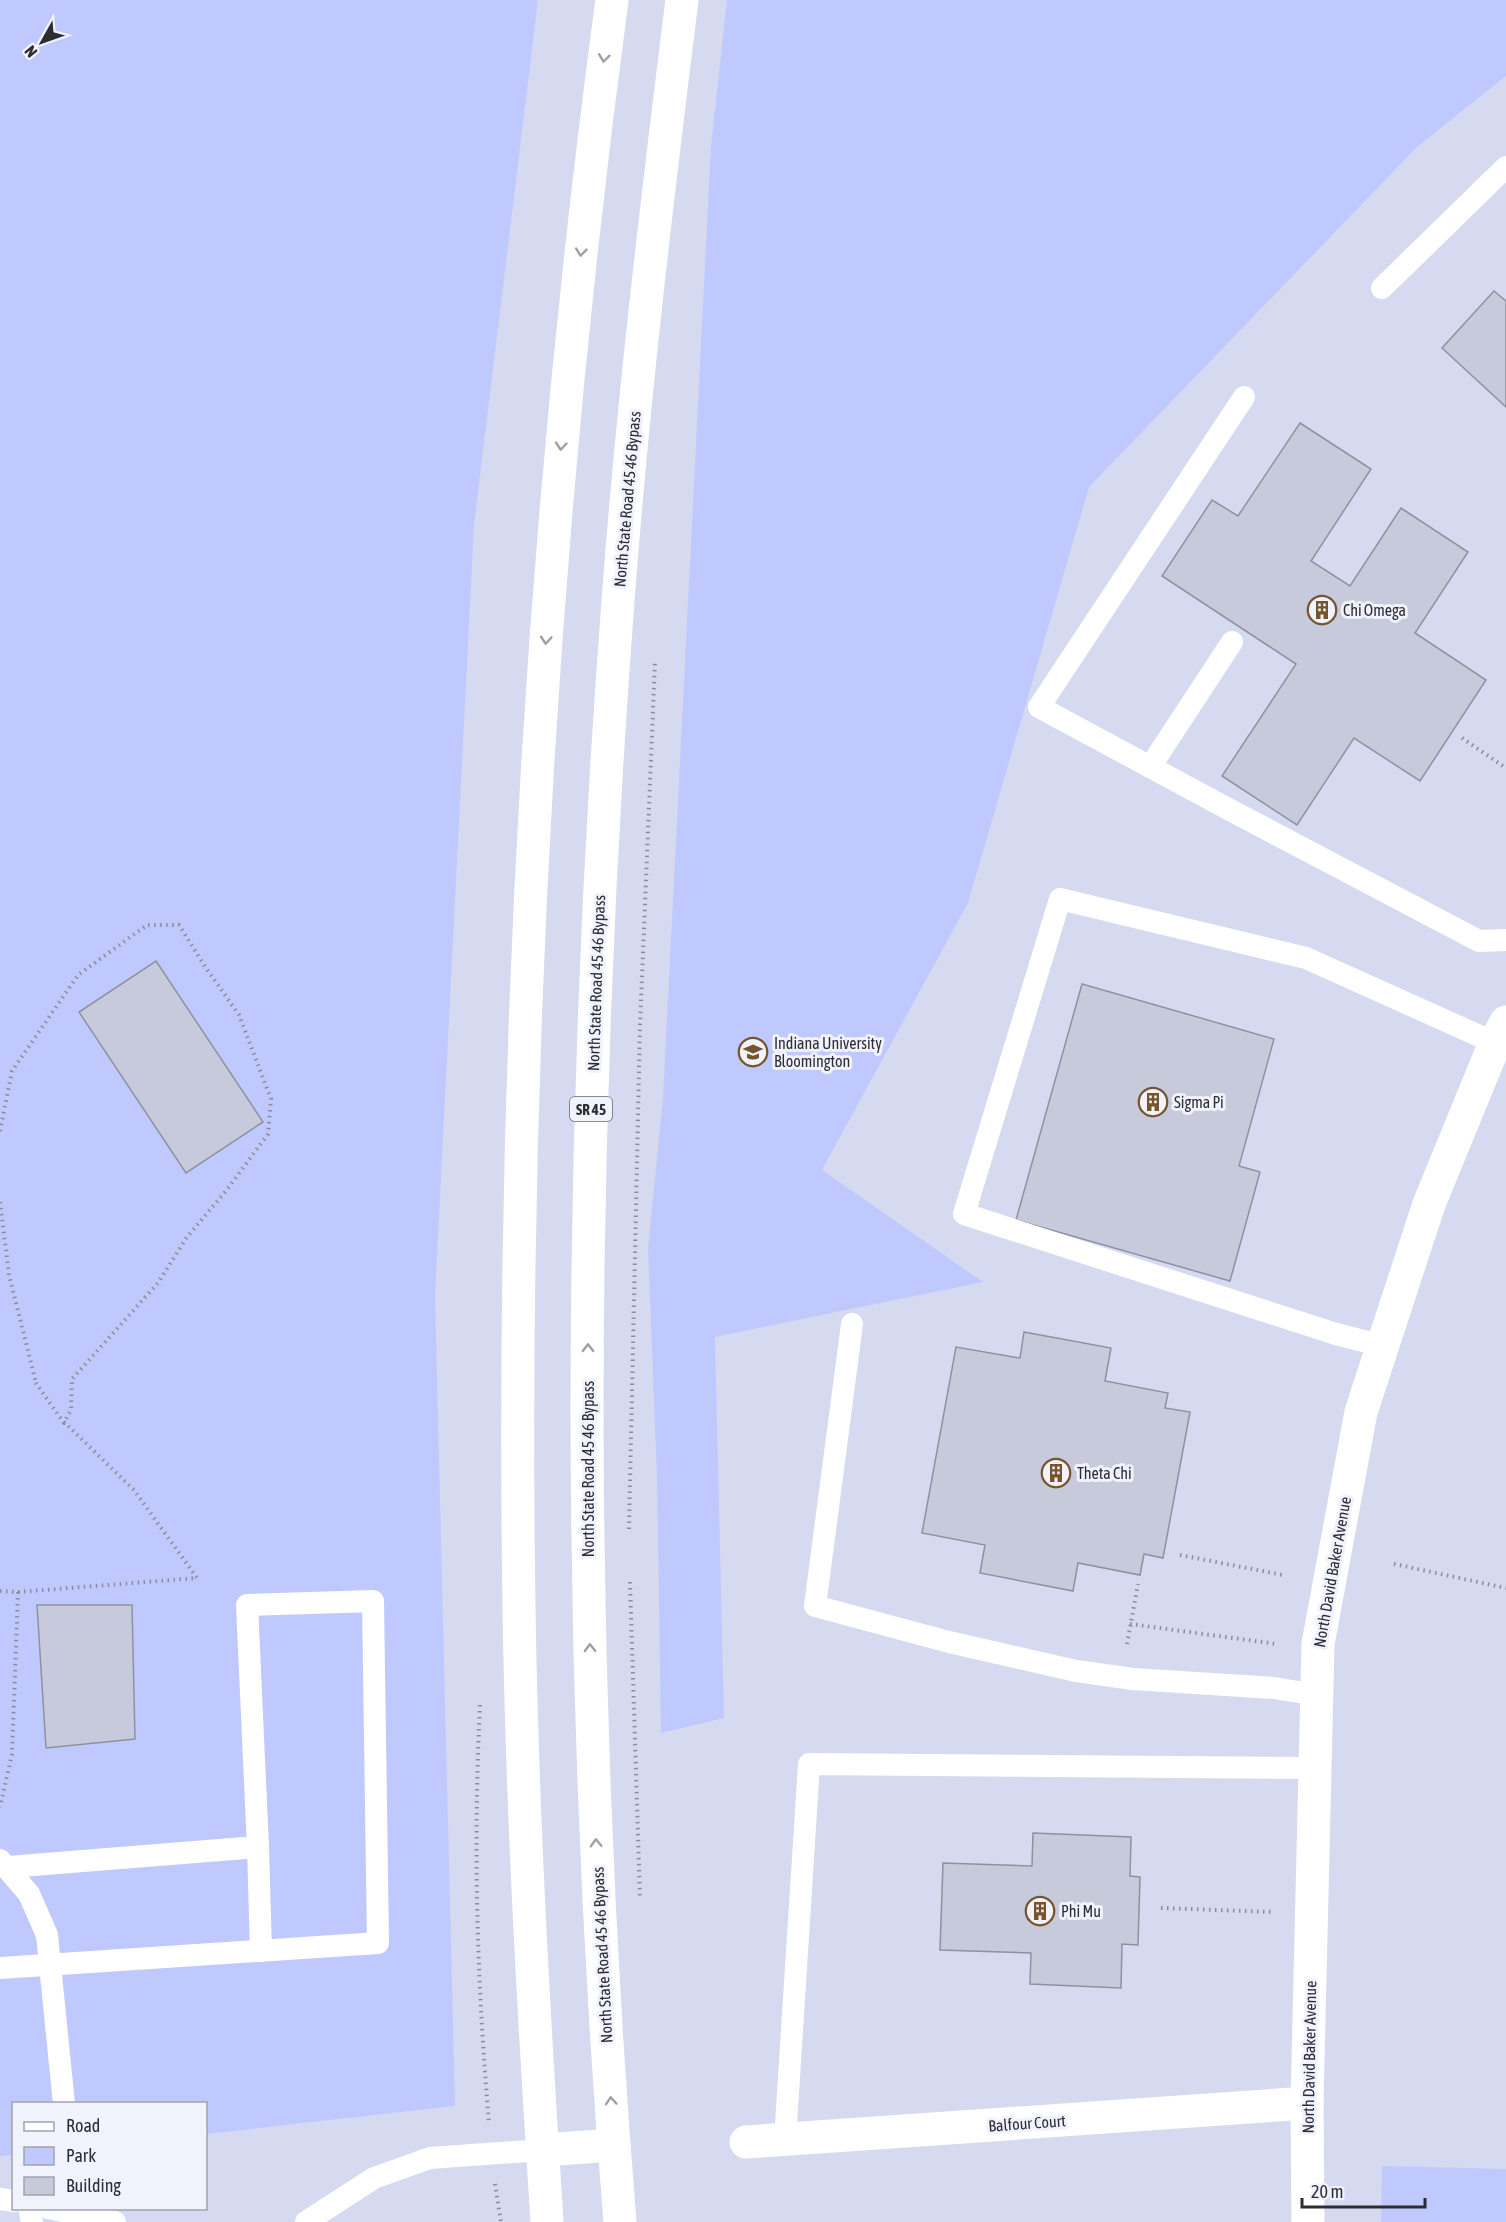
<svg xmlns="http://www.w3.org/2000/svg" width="1506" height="2222" viewBox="0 0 1506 2222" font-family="'Asap Condensed',sans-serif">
<rect width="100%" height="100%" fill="#e1e5f5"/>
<path fill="#d5daf1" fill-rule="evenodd" d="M0,0H1506V2222H0ZM14,2104H206V2208H14Z"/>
<g fill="#c0c9fd">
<path d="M0,0H538L474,525L435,1296L455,2106L206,2134V2104H14L13,2155L0,2156Z"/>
<path d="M727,0H1506V76L1418,146L1089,487L968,903L822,1170L983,1282L715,1337L724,1718L661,1733L657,1476L648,1249L663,1098L711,146Z"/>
<path d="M1382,2166L1506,2169V2222H1381Z"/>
</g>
<g fill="#c6cada" stroke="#8e91a0" stroke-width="1.5">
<path d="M1494,291L1506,301V407L1442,348Z"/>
<path d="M1300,423L1371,469L1311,561L1350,586L1401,508L1468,552L1415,633L1486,680L1420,781L1354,738L1297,825L1222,776L1296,664L1162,576L1212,500L1238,516Z"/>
<path d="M156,961L263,1122L186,1173L79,1012Z"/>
<path d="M1082,984L1274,1039L1239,1166L1260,1172L1230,1281L1016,1220Z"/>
<path d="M1024,1332L1111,1348L1105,1381L1168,1393L1165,1408L1190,1412L1163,1558L1144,1554L1140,1575L1078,1563L1073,1591L980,1573L985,1545L922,1533L956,1347L1020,1358Z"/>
<path d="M37,1605H132L135,1739L46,1748Z"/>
<path d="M1033,1833L1131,1837L1130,1876L1140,1877L1138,1945L1122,1944L1121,1988L1030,1984L1031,1953L940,1950L943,1863L1032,1866Z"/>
</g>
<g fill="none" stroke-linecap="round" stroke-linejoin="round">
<g stroke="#8b8d98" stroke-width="4" stroke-dasharray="1.5 4.5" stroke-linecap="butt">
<path d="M1462,738L1506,768"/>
<path d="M0,1131L12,1071L78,975L147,925H179L204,965L239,1015L271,1099L268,1134L226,1191L187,1237L158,1283L72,1379L71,1410L64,1423L35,1382"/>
<path d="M0,1202L9,1275L36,1383"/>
<path d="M629,1529L640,1026L655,661"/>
<path d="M1180,1555L1283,1575"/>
<path d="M1394,1564L1506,1588"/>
<path d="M630,1582L640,1898"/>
<path d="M0,1591L18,1592L12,1754L0,1807"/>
<path d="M18,1592L197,1578L134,1490L63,1421"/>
<path d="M1130,1624L1277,1644"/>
<path d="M1127,1644L1138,1584"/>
<path d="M480,1705C473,1844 477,1984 489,2123"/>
<path d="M1161,1908L1273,1912"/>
<path d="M495,2184L501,2222"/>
</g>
<g stroke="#fff" stroke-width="22">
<path d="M1382,288L1506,167"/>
<path d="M1244,397L1039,707L1232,811L1479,941L1506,940"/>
<path d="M1150,767L1232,642"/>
<path d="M852,1324L815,1606L949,1642L1076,1671L1133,1679L1274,1688L1317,1695"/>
<path d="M1383,1346L1336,1334L964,1214L1060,899L1306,958L1495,1043"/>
<path d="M258,1847L261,1951"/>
<path d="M0,1860L29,1894L47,1935L64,2104"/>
<path d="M0,1968L378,1943L373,1601L247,1605L258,1847L8,1867"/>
<path d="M785,2140L809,1764L1315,1768"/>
<path d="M0,2199L14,2201"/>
<path d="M29,2208L32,2222"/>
<path d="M48,2208L115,2222"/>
<path d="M306,2222L374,2178L430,2158L543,2150"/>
</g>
<g stroke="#fff" stroke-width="33">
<path d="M746,2142L1307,2103"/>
<path d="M1308,2222L1307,2103L1318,1644L1361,1412L1429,1204L1495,1043L1506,1022"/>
</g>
<g stroke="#fff" stroke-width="33">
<path d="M543,2150L614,2145"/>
<path d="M547,2222C534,2017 522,1813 519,1607C511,1070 540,533 612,0"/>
<path d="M620,2222C576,1683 577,1140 618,601C633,400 657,200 682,0"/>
</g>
</g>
<defs><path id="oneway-chevron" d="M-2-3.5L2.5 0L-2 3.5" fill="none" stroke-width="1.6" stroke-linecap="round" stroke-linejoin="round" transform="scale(1.5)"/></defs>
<g stroke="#a0a0a3">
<use href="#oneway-chevron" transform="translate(604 58) rotate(97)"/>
<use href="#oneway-chevron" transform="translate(581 252) rotate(96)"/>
<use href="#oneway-chevron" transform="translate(561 446) rotate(95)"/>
<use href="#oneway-chevron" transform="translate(546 640) rotate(94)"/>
<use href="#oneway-chevron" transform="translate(588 1348) rotate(-90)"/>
<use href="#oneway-chevron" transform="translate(590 1648) rotate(-91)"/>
<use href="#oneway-chevron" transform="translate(596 1843) rotate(-92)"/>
<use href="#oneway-chevron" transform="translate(611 2101) rotate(-94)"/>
</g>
<defs>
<g id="building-ring" transform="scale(1.5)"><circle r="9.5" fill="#f0f2fc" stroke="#78542d" stroke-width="1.5"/><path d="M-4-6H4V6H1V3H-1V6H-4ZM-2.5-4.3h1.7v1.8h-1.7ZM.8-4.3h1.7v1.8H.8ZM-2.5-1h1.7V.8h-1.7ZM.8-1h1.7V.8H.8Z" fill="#78542d"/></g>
<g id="university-ring" transform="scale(1.5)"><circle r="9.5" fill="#f0f2fc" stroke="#78542d" stroke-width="1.5"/><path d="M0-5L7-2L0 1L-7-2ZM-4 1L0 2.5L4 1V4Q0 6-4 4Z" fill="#78542d"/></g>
</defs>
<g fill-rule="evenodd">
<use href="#building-ring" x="1322" y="610"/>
<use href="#university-ring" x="753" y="1052"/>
<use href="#building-ring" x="1153" y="1102"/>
<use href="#building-ring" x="1056" y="1473"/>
<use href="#building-ring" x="1040" y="1911"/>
</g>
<g text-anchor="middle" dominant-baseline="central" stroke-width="6" stroke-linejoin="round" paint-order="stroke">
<rect fill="#f0f2fc" stroke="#67686f" stroke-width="1.5" x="570" y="1097" width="42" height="24" rx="4.5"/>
<g font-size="15" font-weight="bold" fill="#2c2d33">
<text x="591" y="1109">SR 45</text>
</g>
<g font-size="16" fill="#2c2d33" stroke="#f0f2fc">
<text transform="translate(627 499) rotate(-85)">North State Road 45 46 Bypass</text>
<text transform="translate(596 983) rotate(-88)">North State Road 45 46 Bypass</text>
<text transform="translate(588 1469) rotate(-90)">North State Road 45 46 Bypass</text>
<text transform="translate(1332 1572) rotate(-80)">North David Baker Avenue</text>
<text transform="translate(602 1955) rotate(-93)">North State Road 45 46 Bypass</text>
<text transform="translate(1309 2057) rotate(-89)">North David Baker Avenue</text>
<text transform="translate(1027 2123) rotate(-4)">Balfour Court</text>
</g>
<g font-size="16" fill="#2c2d33" stroke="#f0f2fc" text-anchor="start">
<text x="1343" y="610">Chi Omega</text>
<text x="774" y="1043">Indiana University<tspan x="774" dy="18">Bloomington</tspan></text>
<text x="1174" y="1102">Sigma Pi</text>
<text x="1077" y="1473">Theta Chi</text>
<text x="1061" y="1911">Phi Mu</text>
</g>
</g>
<rect x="12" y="2102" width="195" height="108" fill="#f0f2fc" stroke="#a2a3ac" stroke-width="1.5"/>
<rect x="24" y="2122" width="30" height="9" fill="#ffffff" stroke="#a2a3ac" stroke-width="1.5"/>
<text x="66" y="2132" font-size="18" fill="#2c2d33">Road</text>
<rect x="24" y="2147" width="30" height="18" fill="#c0c9fd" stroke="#a2a3ac" stroke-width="1.5"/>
<text x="66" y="2162" font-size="18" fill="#2c2d33">Park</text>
<rect x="24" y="2177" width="30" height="18" fill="#c6cada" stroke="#a2a3ac" stroke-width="1.5"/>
<text x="66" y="2192" font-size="18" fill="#2c2d33">Building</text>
<g transform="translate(42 42) rotate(230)" stroke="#f0f2fc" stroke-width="4.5" paint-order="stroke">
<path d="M0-4.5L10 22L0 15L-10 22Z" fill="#2c2d33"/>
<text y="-9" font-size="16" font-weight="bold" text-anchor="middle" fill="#2c2d33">N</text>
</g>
<path d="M1302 2198v9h123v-9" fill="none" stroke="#2c2d33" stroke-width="3"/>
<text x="1311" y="2198" font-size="18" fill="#2c2d33" stroke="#f0f2fc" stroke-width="4.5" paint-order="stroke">20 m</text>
</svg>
